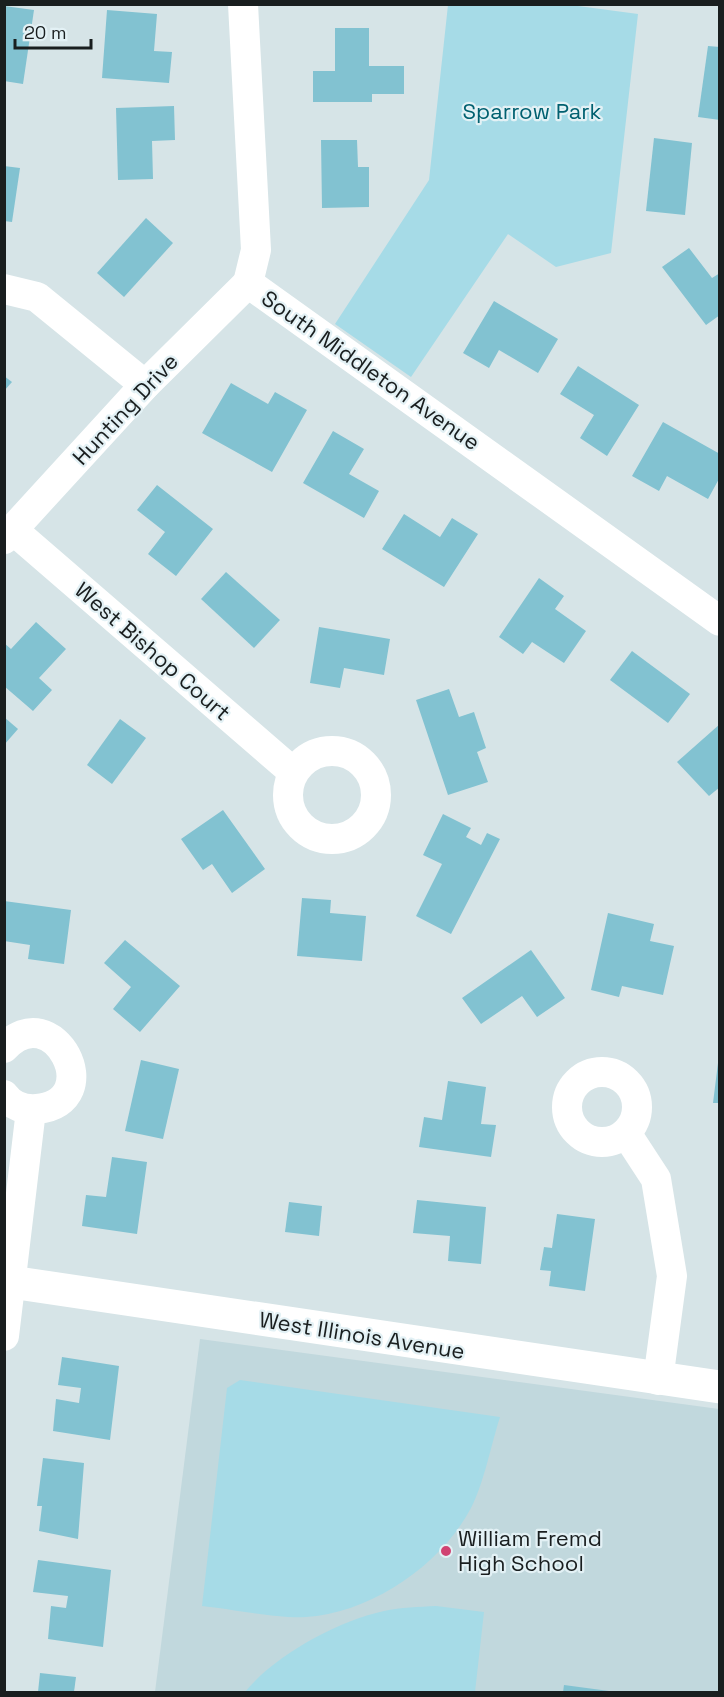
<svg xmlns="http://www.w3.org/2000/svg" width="724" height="1697" viewBox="0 0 724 1697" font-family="'Space Grotesk',sans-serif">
<rect width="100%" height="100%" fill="#d6e4e7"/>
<path fill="#c1d8dd" d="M200,1339L719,1409V1692H155Z"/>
<g fill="#a6dbe7">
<path d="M563,4L638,14L611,253L556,267L508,234L411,377L335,324L429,180L448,5Z"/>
<path d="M240,1380L500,1417C491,1445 484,1483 471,1508C441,1565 371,1613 306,1617C278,1619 232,1609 202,1606L227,1388Z"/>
<path d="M436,1606L484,1612L475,1692H245C275,1655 338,1621 384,1611C401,1607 419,1607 436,1606Z"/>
</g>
<g fill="#82c2d1">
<path d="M4,6L34,10L23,84L4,81Z"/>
<path d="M107,10L157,14L154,51L172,52L169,83L102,78Z"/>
<path d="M335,28H369V66H404V94H372V102H313V71H335Z"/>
<path d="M708,46L720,47V120L698,117Z"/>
<path d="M174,106L175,140L152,141L153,179L118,180L116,108Z"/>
<path d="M654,138L692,143L685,215L646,211Z"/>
<path d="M321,140H357L358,167H369V207L322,208Z"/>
<path d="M4,166L20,168L12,222L4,221Z"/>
<path d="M146,218L173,243L124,297L97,273Z"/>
<path d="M689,248L712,278L720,273V315L706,325L662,267Z"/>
<path d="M494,301L558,339L538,373L499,350L489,368L463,353Z"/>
<path d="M578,366L639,405L607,456L580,438L594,415L560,394Z"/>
<path d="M4,376L12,382L4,391Z"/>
<path d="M231,383L268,404L275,392L307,410L272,472L202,433Z"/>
<path d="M663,422L720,454V477L708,499L667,476L659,491L632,476Z"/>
<path d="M333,431L364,449L349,474L379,491L364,518L303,483Z"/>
<path d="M157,485L213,529L176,576L148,554L165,532L137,510Z"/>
<path d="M404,514L440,537L452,518L478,534L444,587L382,549Z"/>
<path d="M226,572L280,620L254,648L201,599Z"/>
<path d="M539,578L564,596L555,609L586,631L564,663L532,642L523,654L499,637Z"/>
<path d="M36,622L66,649L39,678L52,690L33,711L4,686V643L11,649Z"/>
<path d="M319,627L390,639L384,675L344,668L340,688L310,683Z"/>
<path d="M632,651L690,694L668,723L610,680Z"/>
<path d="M449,689L459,717L474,712L486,748L477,752L488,782L448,795L416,700Z"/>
<path d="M4,717L18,729L4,745Z"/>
<path d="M120,719L146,738L112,784L87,765Z"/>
<path d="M720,724V787L709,796L677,762Z"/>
<path d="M223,810L265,869L232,893L212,864L203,870L181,839Z"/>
<path d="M443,814L471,828L466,837L481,845L487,833L500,839L451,934L416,916L442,864L423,855Z"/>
<path d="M302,898L331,900L330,913L366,916L362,961L297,956Z"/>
<path d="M4,901L71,910L64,964L28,959L30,945L4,941Z"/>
<path d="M608,913L654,924L650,941L674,946L663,995L622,986L619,997L591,990Z"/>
<path d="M125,940L180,986L140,1032L113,1009L131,987L104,963Z"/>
<path d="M531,950L565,998L537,1017L522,996L481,1024L462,998Z"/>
<path d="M141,1060L179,1069L163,1139L125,1131Z"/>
<path d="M718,1063H720V1103H713Z"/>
<path d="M448,1081L486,1087L481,1124L496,1125L491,1157L419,1147L424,1117L442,1120Z"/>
<path d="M112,1157L147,1162L137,1234L82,1226L86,1195L106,1197Z"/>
<path d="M417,1200L486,1207L481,1264L448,1261L450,1236L413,1233Z"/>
<path d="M289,1202L322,1206L319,1236L285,1232Z"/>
<path d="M557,1214L595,1219L585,1291L549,1286L551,1271L540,1270L544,1247L552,1248Z"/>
<path d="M62,1357L119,1366L110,1440L53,1431L56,1399L79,1403L81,1388L58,1385Z"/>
<path d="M43,1458L84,1463L78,1539L39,1531L42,1506H37Z"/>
<path d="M38,1560L111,1570L103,1647L48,1639L51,1606L66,1608L68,1596L33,1592Z"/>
<path d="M40,1673L76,1677L74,1692H38Z"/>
<path d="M564,1685L609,1691V1692H563Z"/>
</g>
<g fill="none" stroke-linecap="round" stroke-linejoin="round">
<g stroke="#fff" stroke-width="30">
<path d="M243,4L256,250L248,283L720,621"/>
<path d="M4,289L37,297L145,385"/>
<path d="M13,530L293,772"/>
<path d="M4,539L145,385L248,283"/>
<circle cx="332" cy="795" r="44"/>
<path d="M4,1048C53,994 109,1102 37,1109C25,1110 12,1106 4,1095"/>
<circle cx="602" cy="1107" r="35"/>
<path d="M626,1133L656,1179L672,1276L658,1380"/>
<path d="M4,1336L31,1110"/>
</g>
<path stroke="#fff" stroke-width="33" d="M4,1281L720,1387"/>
</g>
<circle fill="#d04372" stroke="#e3f1f5" stroke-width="2" cx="446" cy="1551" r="6"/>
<g text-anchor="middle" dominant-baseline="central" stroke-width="4.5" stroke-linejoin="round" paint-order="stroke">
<g font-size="22" fill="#016070" stroke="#e3f1f5">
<text x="532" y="111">Sparrow Park</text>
</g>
<g font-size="22" fill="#191e1f" stroke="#e3f1f5">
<text transform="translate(371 370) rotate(35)">South Middleton Avenue</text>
<text transform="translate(125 409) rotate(-47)">Hunting Drive</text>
<text transform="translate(153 651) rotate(41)">West Bishop Court</text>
<text transform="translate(362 1335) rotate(9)">West Illinois Avenue</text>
</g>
<g font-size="22" fill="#191e1f" stroke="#e3f1f5" text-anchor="start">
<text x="458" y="1538">William Fremd<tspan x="458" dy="25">High School</tspan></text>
</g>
</g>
<rect width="724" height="1697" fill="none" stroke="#191e1f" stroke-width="12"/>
<path d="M15 39v9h76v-9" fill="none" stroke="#191e1f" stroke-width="3"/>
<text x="24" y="39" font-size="18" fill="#191e1f" stroke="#e3f1f5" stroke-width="4.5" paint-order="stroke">20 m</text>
</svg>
